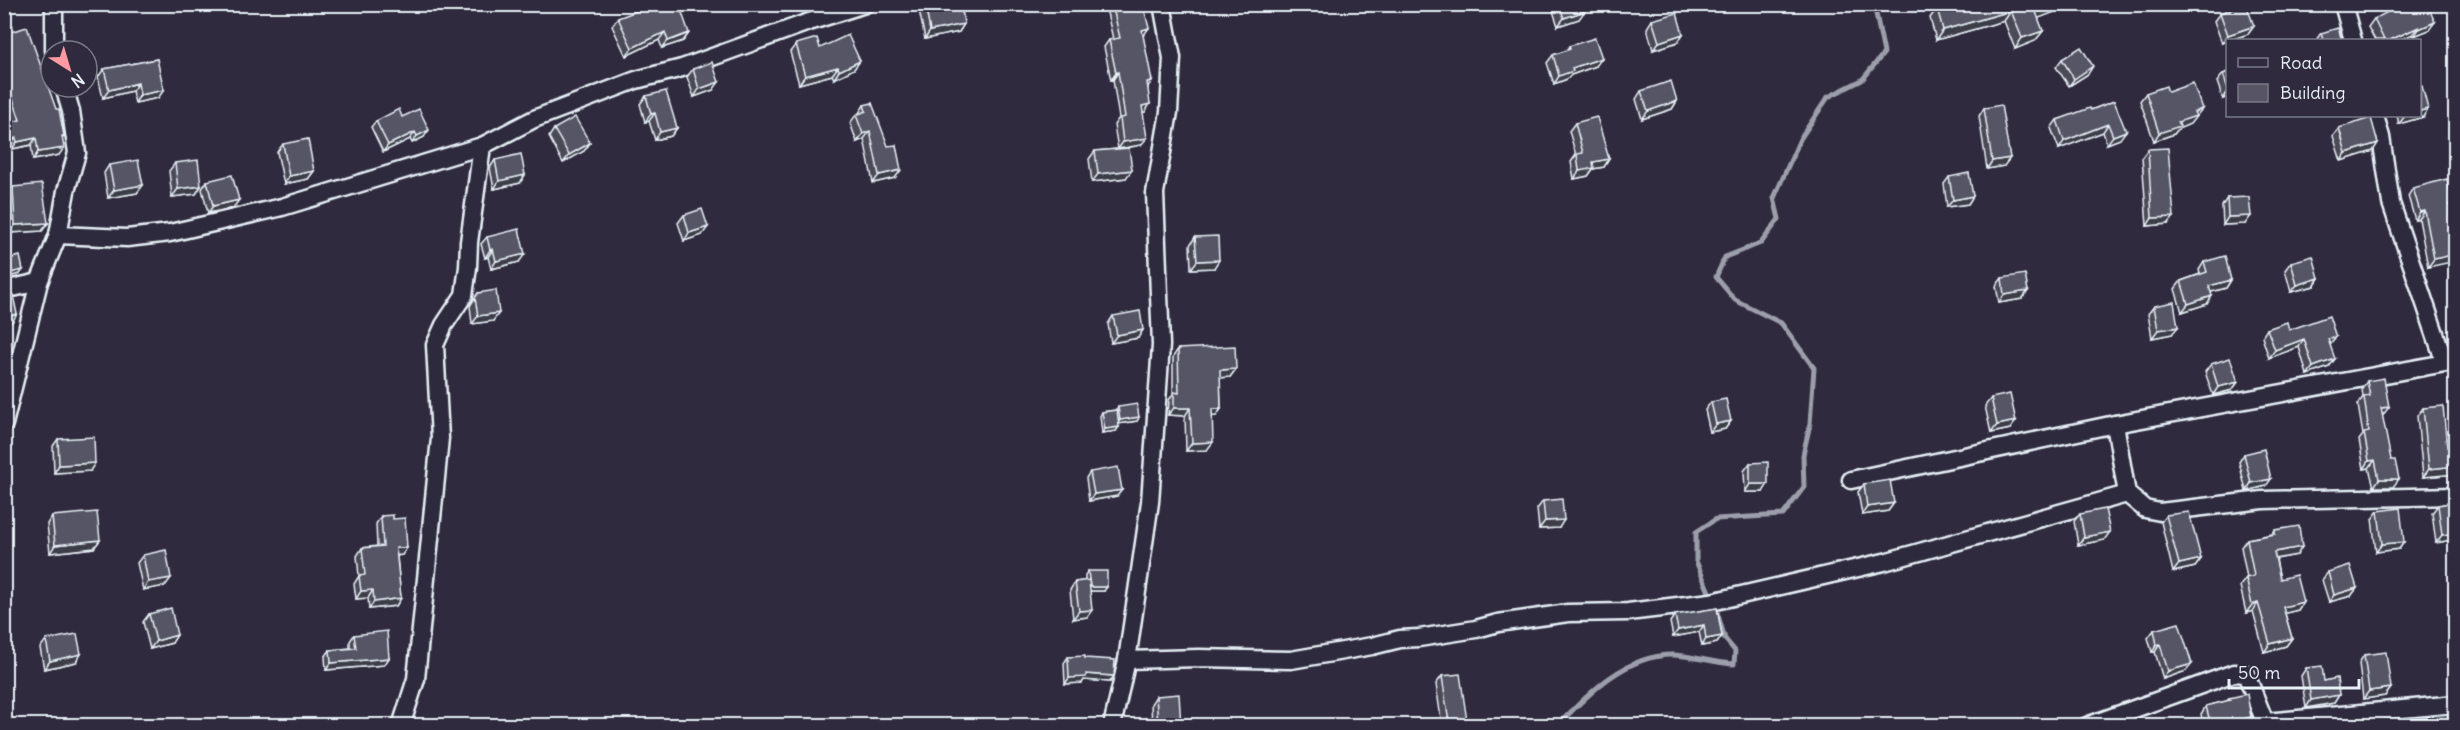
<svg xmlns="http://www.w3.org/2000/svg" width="2460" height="730" viewBox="0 0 2460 730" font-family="Delius,sans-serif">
<rect width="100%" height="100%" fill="#2f2a3d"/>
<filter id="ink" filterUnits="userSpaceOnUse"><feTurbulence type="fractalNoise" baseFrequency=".0167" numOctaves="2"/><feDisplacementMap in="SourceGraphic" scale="12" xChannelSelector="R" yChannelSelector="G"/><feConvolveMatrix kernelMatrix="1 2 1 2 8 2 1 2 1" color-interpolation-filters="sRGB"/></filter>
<g filter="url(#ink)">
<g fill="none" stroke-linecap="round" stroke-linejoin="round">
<g stroke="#9c9fab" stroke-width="5">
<path d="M1709,592L1696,561V532L1716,519L1783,515L1804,487L1803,455L1810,424L1814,368L1781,323L1735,300L1716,277L1725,257L1761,243L1779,219L1774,198L1800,139L1828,97L1862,80L1884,53L1874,4"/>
<path d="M1557,726C1588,694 1626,654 1674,655C1694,656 1713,663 1734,664L1735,651L1725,639L1717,612"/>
</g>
<g stroke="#e8f1f8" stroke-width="21">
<g id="street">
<path d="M2343,4L2353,40"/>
<path d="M54,51V4"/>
<path d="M2375,116L2381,137L2391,203L2445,363"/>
<path d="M58,235L127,238L170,233L282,207L482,146L534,119L636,80L682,68L806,23L865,4"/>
<path d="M4,290L39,282"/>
<path d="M4,424L39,282L58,235L66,191L77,153L71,111L64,87"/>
<path d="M2115,424L2127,494L2145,509L2160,512L2263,500L2456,496"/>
<path d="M1851,480L2115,424L2456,361"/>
<path d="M1127,660L1199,658L1291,660L1372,646L1400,639L1419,638L1476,629L1498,623L1568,613L1628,612L1711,602L1884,562L2127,494"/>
<path d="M401,726L416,679L440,438L435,345L444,325L464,295L468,267L469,242L482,146"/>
<path d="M1112,726L1127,660L1150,502L1161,345L1155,193L1169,112L1172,58L1162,4"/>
<path d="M2087,726L2234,673L2246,674L2265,722L2456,704"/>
</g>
</g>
<use href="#street" stroke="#2f2a3d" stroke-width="16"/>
</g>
<g fill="#4b4957" stroke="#e8f1f8" stroke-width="1.5">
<path d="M923,4H961L964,24L959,32L925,39L919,10Z"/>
<path d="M1105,4H1152L1149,9L1145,10L1143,36L1148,88L1145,112H1143L1141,145L1122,149L1126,178L1092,182L1089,159L1095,151L1118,149L1114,125L1119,118L1113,80H1111L1104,47L1109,40L1113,39Z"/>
<path d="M1555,4H1583L1579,19L1558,26L1552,8Z"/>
<path d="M1949,4H2068L2065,8L2038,18L2043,31L2035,41L2015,49L2004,21L1936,40L1930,18L1937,8Z"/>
<path d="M2406,10L2429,30L2414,36L2413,34L2400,40H2375L2368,27L2374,19Z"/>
<path d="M2220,13L2254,26L2248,34L2222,43L2214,21Z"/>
<path d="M618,18L689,33L683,41L662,48L659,40L626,56L612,26Z"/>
<path d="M1652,20L1678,42L1653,50L1647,28Z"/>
<path d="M2321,33L2342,40H2316Z"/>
<path d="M4,34L64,136L62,138L59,155L33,160L31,145L12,149L11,145L4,147V123L13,121L4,96Z"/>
<path d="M796,44L820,48L860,61L854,69L834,79L832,75L799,84L790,52Z"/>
<path d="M1569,46L1596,66L1571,75L1567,79L1554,84L1547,63L1553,55L1566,51Z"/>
<path d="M157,59L158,98L135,103L132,91L103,98L98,77L104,69Z"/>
<path d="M2062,59L2088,74L2069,86L2056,67Z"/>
<path d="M693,69L713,90L694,97L687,77Z"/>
<path d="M2228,72V97L2223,99L2217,82L2223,74Z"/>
<path d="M1641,91L1677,101L1672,109L1642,119L1636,99Z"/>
<path d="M2168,92L2196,117L2194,118L2190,124L2178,129L2174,134L2154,141L2140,101L2146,93Z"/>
<path d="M646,96L677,128L671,136L655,140L649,121L645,122L640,104Z"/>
<path d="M2114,101L2120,139L2107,144L2103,132L2059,149L2051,128L2057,120L2091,110Z"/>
<path d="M864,105L895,178L873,183L864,139L857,142L850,123L856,115L859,113Z"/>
<path d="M1984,108L2004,166L1987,169L1979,116Z"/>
<path d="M2397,116H2420L2423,117L2399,124Z"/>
<path d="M402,117L424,137L412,143L410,139L383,152L371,127L376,121Z"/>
<path d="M1575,123L1609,159L1604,167L1593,169L1588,176L1574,179L1571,162L1576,155L1569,131Z"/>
<path d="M2339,128L2373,151L2341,161L2333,136Z"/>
<path d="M554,129L590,143L584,151L563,163L549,137Z"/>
<path d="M283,144L314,171L308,179L284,184L277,152Z"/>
<path d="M2148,149L2168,224L2147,226L2142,157Z"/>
<path d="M495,160L520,183L494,189L490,168Z"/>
<path d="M175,163L201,186L196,194L172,197L169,171Z"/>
<path d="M109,165L143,185L137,193L108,198L104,173Z"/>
<path d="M1949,177L1973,196L1968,204L1947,207L1944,184Z"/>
<path d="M207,181L233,208L208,213L202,189Z"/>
<path d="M13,187L48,223L42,231L10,233L8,195Z"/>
<path d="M2413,188L2453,203L2450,208L2456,236L2428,267L2419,219L2415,220L2408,196Z"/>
<path d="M2227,198L2245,224L2223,225L2222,206Z"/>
<path d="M684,215L702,235L684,241L678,223Z"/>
<path d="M487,237L519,262L491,269L488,257L485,258L481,244Z"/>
<path d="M1195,237L1214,268L1191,269L1190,245Z"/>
<path d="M2204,262L2231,280L2226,288L2211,292L2207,304L2182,312L2175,289L2181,281L2200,274L2199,270Z"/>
<path d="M2291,262L2319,278L2314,286L2291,292L2285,270Z"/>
<path d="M2002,278L2028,291L2022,299L1999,303L1996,286Z"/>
<path d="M478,293L493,321L472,324L470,306Z"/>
<path d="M2154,306L2172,334L2152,338L2148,314Z"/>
<path d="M1113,316L1138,338L1111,343L1108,324Z"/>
<path d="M2267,329L2289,330L2336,337L2330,345L2329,367L2307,375L2299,347L2269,358L2262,337Z"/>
<path d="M1178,349L1236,369L1230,377L1220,378L1221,409L1216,416H1212L1207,450L1186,451L1185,416L1168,415L1169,400L1173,394V357Z"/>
<path d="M2211,364L2238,382L2232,390L2213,395L2205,372Z"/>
<path d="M2367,381L2383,415H2382L2393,487H2374L2369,468L2364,469L2359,440L2363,435L2358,405L2363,397L2362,389Z"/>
<path d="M1991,398L2016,421L2010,429L1991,433L1985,406Z"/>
<path d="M1711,402L1731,421L1725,429L1710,432L1705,410Z"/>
<path d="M1118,407L1139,417L1137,421L1118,424L1116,431L1102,433L1100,416L1102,412L1115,410Z"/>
<path d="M2423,408L2447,447L2456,446V474L2423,477L2417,416Z"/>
<path d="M58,439L90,471L54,473L53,446Z"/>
<path d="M2244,454L2266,486L2246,491L2239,462Z"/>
<path d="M1750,463L1763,492H1745L1744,471Z"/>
<path d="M1090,472L1117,496L1089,501L1086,478Z"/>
<path d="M1864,484L1894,503L1888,511L1862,515L1858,492Z"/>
<path d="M1543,501L1559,528L1539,529L1537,509Z"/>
<path d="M2456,502V555L2453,556L2451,540L2436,543L2432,513L2438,505Z"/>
<path d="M2378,511L2404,542L2399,549L2376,552L2372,519Z"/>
<path d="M2080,514L2104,540L2078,545L2074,521Z"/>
<path d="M2166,515L2201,559L2195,567L2173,572L2161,522Z"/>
<path d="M52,516L100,540L94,548L50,553L47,524Z"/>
<path d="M381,516L402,555L397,556L401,598L396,606L369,609L368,598L356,599L354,584L359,576L357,556L362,548L377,546L376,524Z"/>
<path d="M2275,530L2297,555L2276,559L2280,579L2303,602L2298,610L2285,613L2292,638L2286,646L2264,652L2253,611L2246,613L2240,586L2246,578H2247L2241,547L2247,539L2272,534Z"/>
<path d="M143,555L165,586L143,590L137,563Z"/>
<path d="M1088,571L1104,591H1090L1087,617L1073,619L1070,590L1075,582L1085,581V575Z"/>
<path d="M2328,572L2357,588L2351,596L2329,602L2322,580Z"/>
<path d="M1717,608L1722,636L1717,643L1702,646L1699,632L1673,637L1670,622L1675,615Z"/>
<path d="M149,614L172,643L150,649L143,622Z"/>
<path d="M2154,630L2186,671L2163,679L2155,652H2152L2148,638Z"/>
<path d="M354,635L389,658L384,665L326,670L325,657L330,650L350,648V641Z"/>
<path d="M46,640L76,662L44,669L40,648Z"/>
<path d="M2364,655L2391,688L2385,696L2363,699L2359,663Z"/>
<path d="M1068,657L1085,658L1114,676L1110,682L1084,680L1082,683L1065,684L1064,663Z"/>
<path d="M2306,668L2324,681L2339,695L2334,703L2306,708L2301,676Z"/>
<path d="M1442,676L1467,721L1463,726H1442L1436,684Z"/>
<path d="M1156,696L1181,726H1152L1151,704Z"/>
<path d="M2229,698L2246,725L2203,726L2201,714L2206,706L2227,701Z"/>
<path d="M2427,716L2449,726H2421V724Z"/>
</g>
<g fill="#3d3c47" stroke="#e8f1f8" stroke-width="1.5">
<path d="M1143,4H1152L1149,9L1138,12Z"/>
<path d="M2055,4H2068L2065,8L2029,22L2036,12Z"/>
<path d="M1585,11L1579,19L1558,26L1564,18Z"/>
<path d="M2011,11L2004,21L1936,40L1943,30Z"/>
<path d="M2435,22L2429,30L2414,36L2419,29Z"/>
<path d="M964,24L959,32L925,39L930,31Z"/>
<path d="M2254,26L2248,34L2222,43L2228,35Z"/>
<path d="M2419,27L2413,34L2400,40H2390Z"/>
<path d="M1149,28L1143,36L1142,30Z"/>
<path d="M2043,31L2035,41L2015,49L2022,38Z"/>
<path d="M665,32L659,40L626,56L632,48Z"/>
<path d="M689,33L683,41L662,48L668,41Z"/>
<path d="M1683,34L1678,42L1653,50L1659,42Z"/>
<path d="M1602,58L1596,66L1571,75L1567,79L1554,84L1559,76L1572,68Z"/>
<path d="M860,61L854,69L834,79L839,71Z"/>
<path d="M2093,66L2088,74L2069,86L2074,79Z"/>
<path d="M838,67L832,75L799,84L805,76Z"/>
<path d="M1118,72L1113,80H1111L1116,73Z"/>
<path d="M1152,81L1147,88V82Z"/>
<path d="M719,82L713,90L694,97L699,89Z"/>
<path d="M138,83L132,91L103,98L109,90Z"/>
<path d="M164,90L158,98L135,103L140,95Z"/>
<path d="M2228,91V97L2223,99Z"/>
<path d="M1677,101L1672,109L1642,119L1648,111Z"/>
<path d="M1150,104L1145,112L1136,113L1142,106Z"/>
<path d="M2202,109L2190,124L2178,129L2174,134L2154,141L2159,133L2178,122L2194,112Z"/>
<path d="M2428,109L2423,117L2399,124L2405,116H2420V111Z"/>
<path d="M655,113L649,121L645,122L651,114Z"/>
<path d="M2108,124L2103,132L2059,149L2064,141Z"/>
<path d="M677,128L671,136L655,140L660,132Z"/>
<path d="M429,130L424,137L412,143L417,136Z"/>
<path d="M870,131L864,139L857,142L863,134Z"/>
<path d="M2126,131L2120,139L2107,144L2113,136Z"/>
<path d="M415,132L410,139L383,152L388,145Z"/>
<path d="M16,138L11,145L4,147V140Z"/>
<path d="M36,138L31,145L12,149L17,142Z"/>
<path d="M1147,138L1141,145L1118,149L1123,142Z"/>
<path d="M590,143L584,151L563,163L569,155Z"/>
<path d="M2378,143L2373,151L2341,161L2346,153Z"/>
<path d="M64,148L59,155L33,160L38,152Z"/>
<path d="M2010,158L2004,166L1987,169L1992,161Z"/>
<path d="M1609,159L1604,167L1593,169L1588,176L1574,179L1579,171L1593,162Z"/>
<path d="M901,170L895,178L873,183L879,175Z"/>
<path d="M1132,170L1126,178L1092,182L1098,174Z"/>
<path d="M314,171L308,179L284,184L289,176Z"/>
<path d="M525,175L520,183L494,189L499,181Z"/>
<path d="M143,185L137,193L108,198L114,190Z"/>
<path d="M201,186L196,194L172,197L178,189Z"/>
<path d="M1973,196L1968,204L1947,207L1953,200Z"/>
<path d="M239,200L233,208L208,213L213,206Z"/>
<path d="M2425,211L2419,219L2415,220L2420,212Z"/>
<path d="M2251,216L2245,224L2223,225L2228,217Z"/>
<path d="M2174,217L2168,224L2147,226L2152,218Z"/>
<path d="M48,223L42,231L10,233L15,225Z"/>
<path d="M708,227L702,235L684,241L689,233Z"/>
<path d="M493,249L488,257L485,258L490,250Z"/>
<path d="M525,254L519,262L491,269L496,261Z"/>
<path d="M2456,254V261L2428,267L2434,259Z"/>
<path d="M1219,260L1214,268L1191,269L1197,261Z"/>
<path d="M23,270L20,274L4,278L5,274Z"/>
<path d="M2319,278L2314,286L2291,292L2297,285Z"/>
<path d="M2231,280L2226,288L2204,294L2209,286Z"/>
<path d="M2028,291L2022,299L1999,303L2004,295Z"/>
<path d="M2212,296L2207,304L2182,312L2188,304Z"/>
<path d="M499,313L493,321L472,324L478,316Z"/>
<path d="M17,314L12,322L4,324V318Z"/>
<path d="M2178,327L2172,334L2152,338L2158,330Z"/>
<path d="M1143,330L1138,338L1111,343L1117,335Z"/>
<path d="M2336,337L2330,345L2323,347L2328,339Z"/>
<path d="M2304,339L2299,347L2269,358L2275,350Z"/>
<path d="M2335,359L2329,367L2307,375L2313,367Z"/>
<path d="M1236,369L1230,377L1215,378L1220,370Z"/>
<path d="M2238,382L2232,390L2213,395L2218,387Z"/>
<path d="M2389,407L2383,415L2376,416L2381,408Z"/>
<path d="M1174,408H1190L1185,416L1168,415Z"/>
<path d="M1212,409H1221L1216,416L1207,417Z"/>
<path d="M1139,417L1137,421L1117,424L1120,420Z"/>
<path d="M1731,421L1725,429L1710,432L1716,424Z"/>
<path d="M2016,421L2010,429L1991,433L1997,425Z"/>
<path d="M1119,427L1116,431L1102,433L1105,429Z"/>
<path d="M1213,442L1207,450L1186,451L1192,443Z"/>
<path d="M2375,460L2369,468L2364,469L2369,461Z"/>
<path d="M95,463L90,471L54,473L59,465Z"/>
<path d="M2456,466V474L2423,477L2429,469Z"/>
<path d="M2271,479L2266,486L2246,491L2251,483Z"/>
<path d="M2379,479H2399L2393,487H2374Z"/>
<path d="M1750,484H1768L1763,492H1745Z"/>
<path d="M1122,490L1117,496L1089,501L1094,494Z"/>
<path d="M1894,503L1888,511L1862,515L1867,507Z"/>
<path d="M1564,520L1559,528L1539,529L1545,521Z"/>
<path d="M2110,532L2104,540L2078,545L2084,537Z"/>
<path d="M2456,533L2451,540L2436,543L2442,535Z"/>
<path d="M100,540L94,548L50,553L55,545Z"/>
<path d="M2404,542L2399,549L2376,552L2382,544Z"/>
<path d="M2302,547L2297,555L2269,560L2274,552Z"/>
<path d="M396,548H407L402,555L391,556Z"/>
<path d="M2201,559L2195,567L2173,572L2179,564Z"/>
<path d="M171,578L165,586L143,590L148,582Z"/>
<path d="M1088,587H1107L1104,591H1085Z"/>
<path d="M2357,588L2351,596L2329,602L2334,595Z"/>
<path d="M373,590L368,598L356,599L361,591Z"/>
<path d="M401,598L396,606L369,609L374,602Z"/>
<path d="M2303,602L2298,610L2278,615L2283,607Z"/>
<path d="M2258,603L2253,611L2246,613L2252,605Z"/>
<path d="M1092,610L1087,617L1073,619L1079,611Z"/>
<path d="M1704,625L1699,632L1673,637L1678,630Z"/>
<path d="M177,635L172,643L150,649L156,641Z"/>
<path d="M1722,636L1717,643L1702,646L1706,639Z"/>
<path d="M2292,638L2286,646L2264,652L2270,644Z"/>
<path d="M2160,644L2155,652H2152L2157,645Z"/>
<path d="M81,654L76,662L44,669L50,661Z"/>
<path d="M389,658L384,665L326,670L331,663Z"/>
<path d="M2192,664L2186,671L2163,679L2168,671Z"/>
<path d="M1086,674L1114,676L1110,682L1084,680L1082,683L1065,684L1069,678Z"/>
<path d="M2391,688L2385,696L2363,699L2369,691Z"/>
<path d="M2339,695L2334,703L2306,708L2311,700Z"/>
<path d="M2251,717L2246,725L2243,726H2215Z"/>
<path d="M1467,721L1463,726H1447L1449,723Z"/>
</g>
<g fill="#575565" stroke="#e8f1f8" stroke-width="1.5">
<path d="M655,4H679L689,33L668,41L665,32L632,48L618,18Z"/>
<path d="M925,4H961L964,24L930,31Z"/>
<path d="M1112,4H1143L1149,28L1142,30L1152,81L1147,82L1150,104L1142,106L1147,138L1123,142L1120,118L1125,117L1118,72L1116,73L1109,40L1120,38Z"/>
<path d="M1559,4H1583L1585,11L1564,18Z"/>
<path d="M1949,4H2055L2036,12L2043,31L2022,38L2011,11L1943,30L1937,8Z"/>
<path d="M2244,4H2246L2254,26L2228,35L2220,13Z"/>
<path d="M2403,4L2406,10L2418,4H2427L2435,22L2419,29V27L2390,40H2384L2374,19Z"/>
<path d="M1677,13L1683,34L1659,42L1652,20Z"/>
<path d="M27,27L56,109H59L64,136H62L64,148L38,152L36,138L17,142L16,138L4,140V123L20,120L7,81L4,82V34Z"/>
<path d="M2338,28L2342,40H2323L2321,33Z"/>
<path d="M848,35L860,61L839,71L838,67L805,76L796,44L817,38L820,48Z"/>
<path d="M1595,38L1602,58L1572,68L1573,71L1559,76L1553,55L1570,49L1569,46Z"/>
<path d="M2081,47L2093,66L2074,79L2062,59Z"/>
<path d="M157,59L164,90L140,95L138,83L109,90L104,69Z"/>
<path d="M712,62L719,82L699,89L693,69Z"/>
<path d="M2228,72V89L2223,74Z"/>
<path d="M1671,81L1677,101L1648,111L1641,91Z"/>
<path d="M2193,83L2202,109L2194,112L2196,116L2178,122L2180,126L2159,133L2146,93L2166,86L2168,92Z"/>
<path d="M2422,86L2428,109L2420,111V87Z"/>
<path d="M666,91L677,128L660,132L655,113L651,114L646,96Z"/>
<path d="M2114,101L2126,131L2113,136L2108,124L2064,141L2057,120L2090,108L2091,110Z"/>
<path d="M872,103L888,146L896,145L901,170L879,175L870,131L863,134L856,115L866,111L864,105Z"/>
<path d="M2001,105L2010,158L1992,161L1984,108Z"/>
<path d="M399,109L402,117L419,109L429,130L417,136L415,132L388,145L376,121Z"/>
<path d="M575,117L590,143L569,155L554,129Z"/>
<path d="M1597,117L1609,159L1593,162L1594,168L1579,171L1577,154L1583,153L1575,123Z"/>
<path d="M2371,118L2378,143L2346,153L2339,128Z"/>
<path d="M308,139L314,171L289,176L283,144Z"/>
<path d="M1129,148L1132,170L1098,174L1095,151Z"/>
<path d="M2168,148L2174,217L2152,218L2148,149Z"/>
<path d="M521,154L525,175L499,181L495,160Z"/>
<path d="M138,160L143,185L114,190L109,165Z"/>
<path d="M198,160L201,186L178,189L175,163Z"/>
<path d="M1969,173L1973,196L1953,200L1949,177Z"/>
<path d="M232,175L239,200L213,206L207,181Z"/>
<path d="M2447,179L2453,203L2449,204L2456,236V254L2434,259L2425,211L2420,212L2413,188Z"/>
<path d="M42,184L48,223L15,225L13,187Z"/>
<path d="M2249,197L2251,216L2228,217L2227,198Z"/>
<path d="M702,209L708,227L689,233L684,215Z"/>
<path d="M519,229L525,254L496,261L493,249L490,250L487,237Z"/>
<path d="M1218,236L1219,260L1197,261L1195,237Z"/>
<path d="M20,256L23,270L5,274L4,260Z"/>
<path d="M2225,256L2231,280L2209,286L2212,296L2188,304L2181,281L2207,272L2204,262Z"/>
<path d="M2313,256L2319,278L2297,285L2291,262Z"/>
<path d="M2025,274L2028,291L2004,295L2002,278Z"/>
<path d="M496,290L499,313L478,316L475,298L478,293Z"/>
<path d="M13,295L17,314L4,318V297Z"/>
<path d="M2174,302L2178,327L2158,330L2154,306Z"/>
<path d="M1140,311L1143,330L1117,335L1113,316Z"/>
<path d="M2329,316L2336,337L2328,339L2335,359L2313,367L2304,339L2275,350L2267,329L2287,322L2289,330Z"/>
<path d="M1235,346L1236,369L1220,370L1221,409H1212L1213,442L1192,443L1190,408H1174V392L1179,393L1178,349Z"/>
<path d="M2230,358L2238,382L2218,387L2211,364Z"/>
<path d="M2384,378L2389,407L2381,408L2391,460H2395L2399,479H2379L2375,460L2369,461L2364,433L2369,432L2364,397L2370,396L2367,381Z"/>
<path d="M2010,394L2016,421L1997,425L1991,398Z"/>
<path d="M1726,399L1731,421L1716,424L1711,402Z"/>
<path d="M1137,404L1139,417L1120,420L1118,407Z"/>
<path d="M2443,406L2447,447L2456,446V466L2429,469L2423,408Z"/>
<path d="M1117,410L1119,427L1105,429L1102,412Z"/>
<path d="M94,437L95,463L59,465L58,439Z"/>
<path d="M2264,449L2271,479L2251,483L2244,454Z"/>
<path d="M1768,462V484H1750V463Z"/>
<path d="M1118,467L1122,490L1094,494L1090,472Z"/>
<path d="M1890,480L1894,503L1867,507L1864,484Z"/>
<path d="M1562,499L1564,520L1545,521L1543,501Z"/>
<path d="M2456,502V533L2442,535L2438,505Z"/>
<path d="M2400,508L2404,542L2382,544L2378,511Z"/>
<path d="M2105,509L2110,532L2084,537L2080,514Z"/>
<path d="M97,512L100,540L55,545L52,516Z"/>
<path d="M2189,512L2201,559L2179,564L2166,515Z"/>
<path d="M393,515V519L405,518L407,548H396L401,598L374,602L373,590L361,591L359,576L365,575L362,548L383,546L381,516Z"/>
<path d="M2299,526L2302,547L2274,552L2280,579L2296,575L2303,602L2283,607L2292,638L2270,644L2258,603L2252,605L2246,578L2254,576L2247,539L2275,534V530Z"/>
<path d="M166,550L171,578L148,582L143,555Z"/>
<path d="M2350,565L2357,588L2334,595L2328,572Z"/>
<path d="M1088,571H1107V587H1090Z"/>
<path d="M1089,580L1092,610L1079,611L1075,582Z"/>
<path d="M171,608L177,635L156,641L149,614Z"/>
<path d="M1717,608L1722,636L1706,639L1704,625L1678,630L1675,615Z"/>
<path d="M2179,623L2192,664L2168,671L2160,644L2157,645L2154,630Z"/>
<path d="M387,631L389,658L331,663L330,650L356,648L354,635Z"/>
<path d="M77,634L81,654L50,661L46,640Z"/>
<path d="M2386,652L2391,688L2369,691L2364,655Z"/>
<path d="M1085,656V658L1115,660L1114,676L1086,674V677L1069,678L1068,657Z"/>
<path d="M2322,666L2324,681L2337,678L2339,695L2311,700L2306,668Z"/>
<path d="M1460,674L1467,721L1449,723L1442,676Z"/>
<path d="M1179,694L1181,726H1158L1156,696Z"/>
<path d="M2247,694L2251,717L2215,726H2211L2206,706L2230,700L2229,698Z"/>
<path d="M2448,714L2449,726H2427V716Z"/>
<path d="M2381,721V726H2355V723Z"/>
</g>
</g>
<rect width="2460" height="730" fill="none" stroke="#2f2a3d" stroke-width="24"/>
<rect x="12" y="12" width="2436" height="706" fill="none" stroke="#e8f1f8" stroke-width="2" filter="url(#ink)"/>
<rect x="2226" y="39" width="195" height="78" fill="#2f2a3d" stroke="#797a88" stroke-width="1.5"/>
<rect x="2238" y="58" width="30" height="9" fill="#2f2a3d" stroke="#797a88" stroke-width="1.5"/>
<text x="2280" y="69" font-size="18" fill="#e8f1f8">Road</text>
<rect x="2238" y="84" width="30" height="18" fill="#575565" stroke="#797a88" stroke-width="1.5"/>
<text x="2280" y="99" font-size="18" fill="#e8f1f8">Building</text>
<g transform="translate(69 69) rotate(143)"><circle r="28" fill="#2f2a3d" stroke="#797a88" stroke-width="1.5"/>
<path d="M0-4.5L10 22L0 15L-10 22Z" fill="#ff9aa2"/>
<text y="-9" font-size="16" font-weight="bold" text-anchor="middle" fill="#e8f1f8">N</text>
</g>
<path d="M2229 679v9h130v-9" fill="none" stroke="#e8f1f8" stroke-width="3"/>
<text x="2238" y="679" font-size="18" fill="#e8f1f8" stroke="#2f2a3d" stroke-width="4.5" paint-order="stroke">50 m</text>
</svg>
